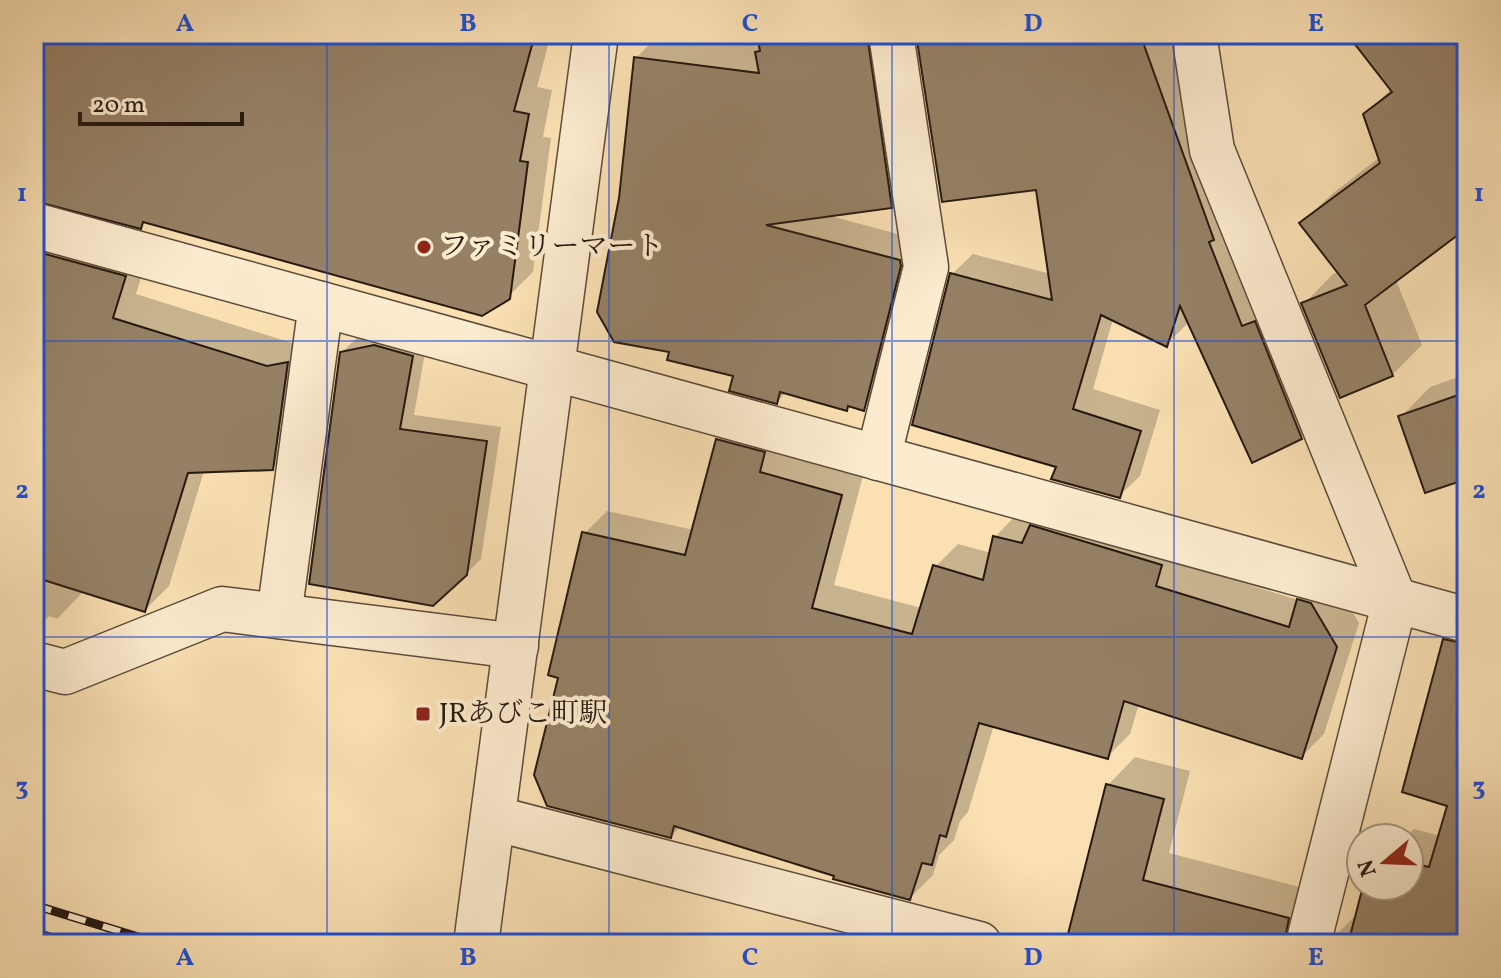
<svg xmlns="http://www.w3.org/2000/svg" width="1501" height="978" viewBox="0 0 1501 978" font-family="Vollkorn,'Noto Serif JP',serif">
<rect width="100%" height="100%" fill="#fae0b3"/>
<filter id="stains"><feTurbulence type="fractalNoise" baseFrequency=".0025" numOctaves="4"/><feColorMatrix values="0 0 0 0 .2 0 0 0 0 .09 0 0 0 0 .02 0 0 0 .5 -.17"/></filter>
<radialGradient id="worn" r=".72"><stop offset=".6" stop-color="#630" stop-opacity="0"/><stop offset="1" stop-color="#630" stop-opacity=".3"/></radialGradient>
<g fill="#0003">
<path d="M34,34H551L537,87L552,90L543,137L551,138L533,272L508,297L146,220L140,226L34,199Z"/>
<path d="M653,34H889L912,186L891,207L827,215L920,240L884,388L864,408L851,405L846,409L786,392L777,402L736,374L671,351L620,198L636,58L654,40Z"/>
<path d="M918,34H1167L1234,218L1322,416L1301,437L1188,319L1187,324L1166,345L1113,319L1093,389L1160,410L1140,476L1119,496L1059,466L952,274L973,254L1051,274L1038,188Z"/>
<path d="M1243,34H1256L1247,41Z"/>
<path d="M1349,34H1467V228L1396,280L1422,345L1392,375L1304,304L1333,274L1339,272L1302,223L1332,194L1380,157L1365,115L1392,88Z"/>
<path d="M34,208L149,252L136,294L292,343L311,339L297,444L273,468L204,471L169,586L145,610L82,590L81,594L57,619L49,616L34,631Z"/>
<path d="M390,331L427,341L414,415L501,427L481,559L466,574L342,352L357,338Z"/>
<path d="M1467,374V476L1401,417L1430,387Z"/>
<path d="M741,417L864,472L834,585L922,608L935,567L958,544L991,553L995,537L1017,514L1184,542L1178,563L1298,600L1321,577L1334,581L1359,623L1324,734L1301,757L1139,704L1130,734L1107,757L994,725L968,812L960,821L954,840L939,855L933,875L910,898L681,826L671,836L560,676L584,534L607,511L694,530L718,440Z"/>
<path d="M1467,533V593L1458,590L1463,572L1457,570Z"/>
<path d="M1467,618V944H1100L1108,785L1135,757L1190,771L1169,853L1315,891L1329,941H1336L1339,932L1358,913L1365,886H1409V838H1405L1414,829L1440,836L1449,805L1445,640Z"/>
</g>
<g fill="#958065" stroke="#271910" stroke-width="2">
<path d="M34,34H535L514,111L529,114L520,161L528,162L510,299L482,316L143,222L141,229L34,201Z"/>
<path d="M757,34H867L892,208L766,225L900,260L901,266L864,411L848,406L847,411L780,392L777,404L729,391L733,376L667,360L669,352L614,342L597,312L619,198L634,57L759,73L755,52L760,51Z"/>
<path d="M916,34H1140L1214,240L1209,242L1242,326L1255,321L1302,439L1252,463L1180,306L1167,347L1101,315L1073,409L1141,431L1120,498L1051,479L1056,467L912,425L950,273L1052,300L1036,190L942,202Z"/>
<path d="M1347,34H1467V228L1365,305L1393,376L1340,398L1301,303L1347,285L1299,223L1380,163L1363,114L1392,92Z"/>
<path d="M34,251L126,276L113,318L267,366L288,362L273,470L188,473L145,612L34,577Z"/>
<path d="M374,345L413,356L400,429L487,441L467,575L433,606L309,584L340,352Z"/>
<path d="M1467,392V479L1425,493L1398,416Z"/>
<path d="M716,439L765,452L760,472L842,495L812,608L912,634L933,565L983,580L993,536L1022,543L1030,525L1162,565L1156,586L1289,627L1297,599L1311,603L1337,647L1302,759L1124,701L1108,759L979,723L946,837L940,835L932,865L922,863L910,900L833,879L834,876L674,826L671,838L547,806L534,775L558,678L548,675L582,532L685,555Z"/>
<path d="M1443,639L1467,644V944H1348L1363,886H1409V862L1429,867L1447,806L1402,792Z"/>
<path d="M1106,784L1164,799L1143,880L1289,918L1284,944H1092L1067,938Z"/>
</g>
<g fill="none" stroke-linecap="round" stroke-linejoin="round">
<g stroke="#5c4b39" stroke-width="47">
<g id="minor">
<path d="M1194,34L1212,150L1395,601L1308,944"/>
<path d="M34,225L1467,620"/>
<path d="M878,458L926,267L891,34"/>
<path d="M279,616L321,304"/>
<path d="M34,664L65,672L222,609L516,646"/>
<path d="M493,818L979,944"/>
<path d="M476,944L596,34"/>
</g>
</g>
<use href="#minor" stroke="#fcebce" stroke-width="44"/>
<g stroke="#271910" stroke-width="9">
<g id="rail">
<path d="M34,905L161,944"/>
<path d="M34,932L72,944"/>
</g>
</g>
<use href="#rail" stroke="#fcebce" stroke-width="6" stroke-dasharray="18" stroke-linecap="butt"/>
</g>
<path fill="none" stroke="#1d4ed8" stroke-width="2" stroke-opacity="0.55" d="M327,34V944M609,34V944M892,34V944M1174,34V944M34,341H1467M34,637H1467"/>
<g fill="#8f2418" stroke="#fcebce" stroke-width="3">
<circle cx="424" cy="247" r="8"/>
<rect x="415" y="706" width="16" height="16" rx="4"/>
</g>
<g text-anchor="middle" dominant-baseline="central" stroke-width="8" stroke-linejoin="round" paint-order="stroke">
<g font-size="28" fill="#271910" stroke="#fcebce" text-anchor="start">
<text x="440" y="247">ファミリーマート</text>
<text x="439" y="714">JRあびこ町駅</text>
</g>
</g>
<rect width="1501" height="978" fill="none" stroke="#fae0b3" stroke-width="88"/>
<g transform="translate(1385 862) rotate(251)"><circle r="38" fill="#fcebce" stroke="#a79782" stroke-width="2"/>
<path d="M0-6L14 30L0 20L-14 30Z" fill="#8f2418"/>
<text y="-12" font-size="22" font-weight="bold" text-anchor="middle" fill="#271910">N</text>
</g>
<path d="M80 112v12h162v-12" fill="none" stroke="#271910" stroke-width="4"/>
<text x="92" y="112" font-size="24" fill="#271910" stroke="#fcebce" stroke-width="6" paint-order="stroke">20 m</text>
<rect x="44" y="44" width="1413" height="890" fill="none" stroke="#1d4ed8" stroke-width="3"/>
<g font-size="26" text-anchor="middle" font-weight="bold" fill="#1d4ed8">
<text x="185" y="31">A</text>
<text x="468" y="31">B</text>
<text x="750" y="31">C</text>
<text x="1033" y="31">D</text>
<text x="1316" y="31">E</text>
<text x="22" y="201">1</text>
<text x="1479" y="201">1</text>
<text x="22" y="498">2</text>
<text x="1479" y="498">2</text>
<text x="22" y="795">3</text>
<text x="1479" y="795">3</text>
<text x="185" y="965">A</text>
<text x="468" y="965">B</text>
<text x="750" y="965">C</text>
<text x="1033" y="965">D</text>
<text x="1316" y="965">E</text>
</g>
<rect width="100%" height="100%" filter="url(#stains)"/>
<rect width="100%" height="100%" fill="url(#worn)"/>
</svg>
